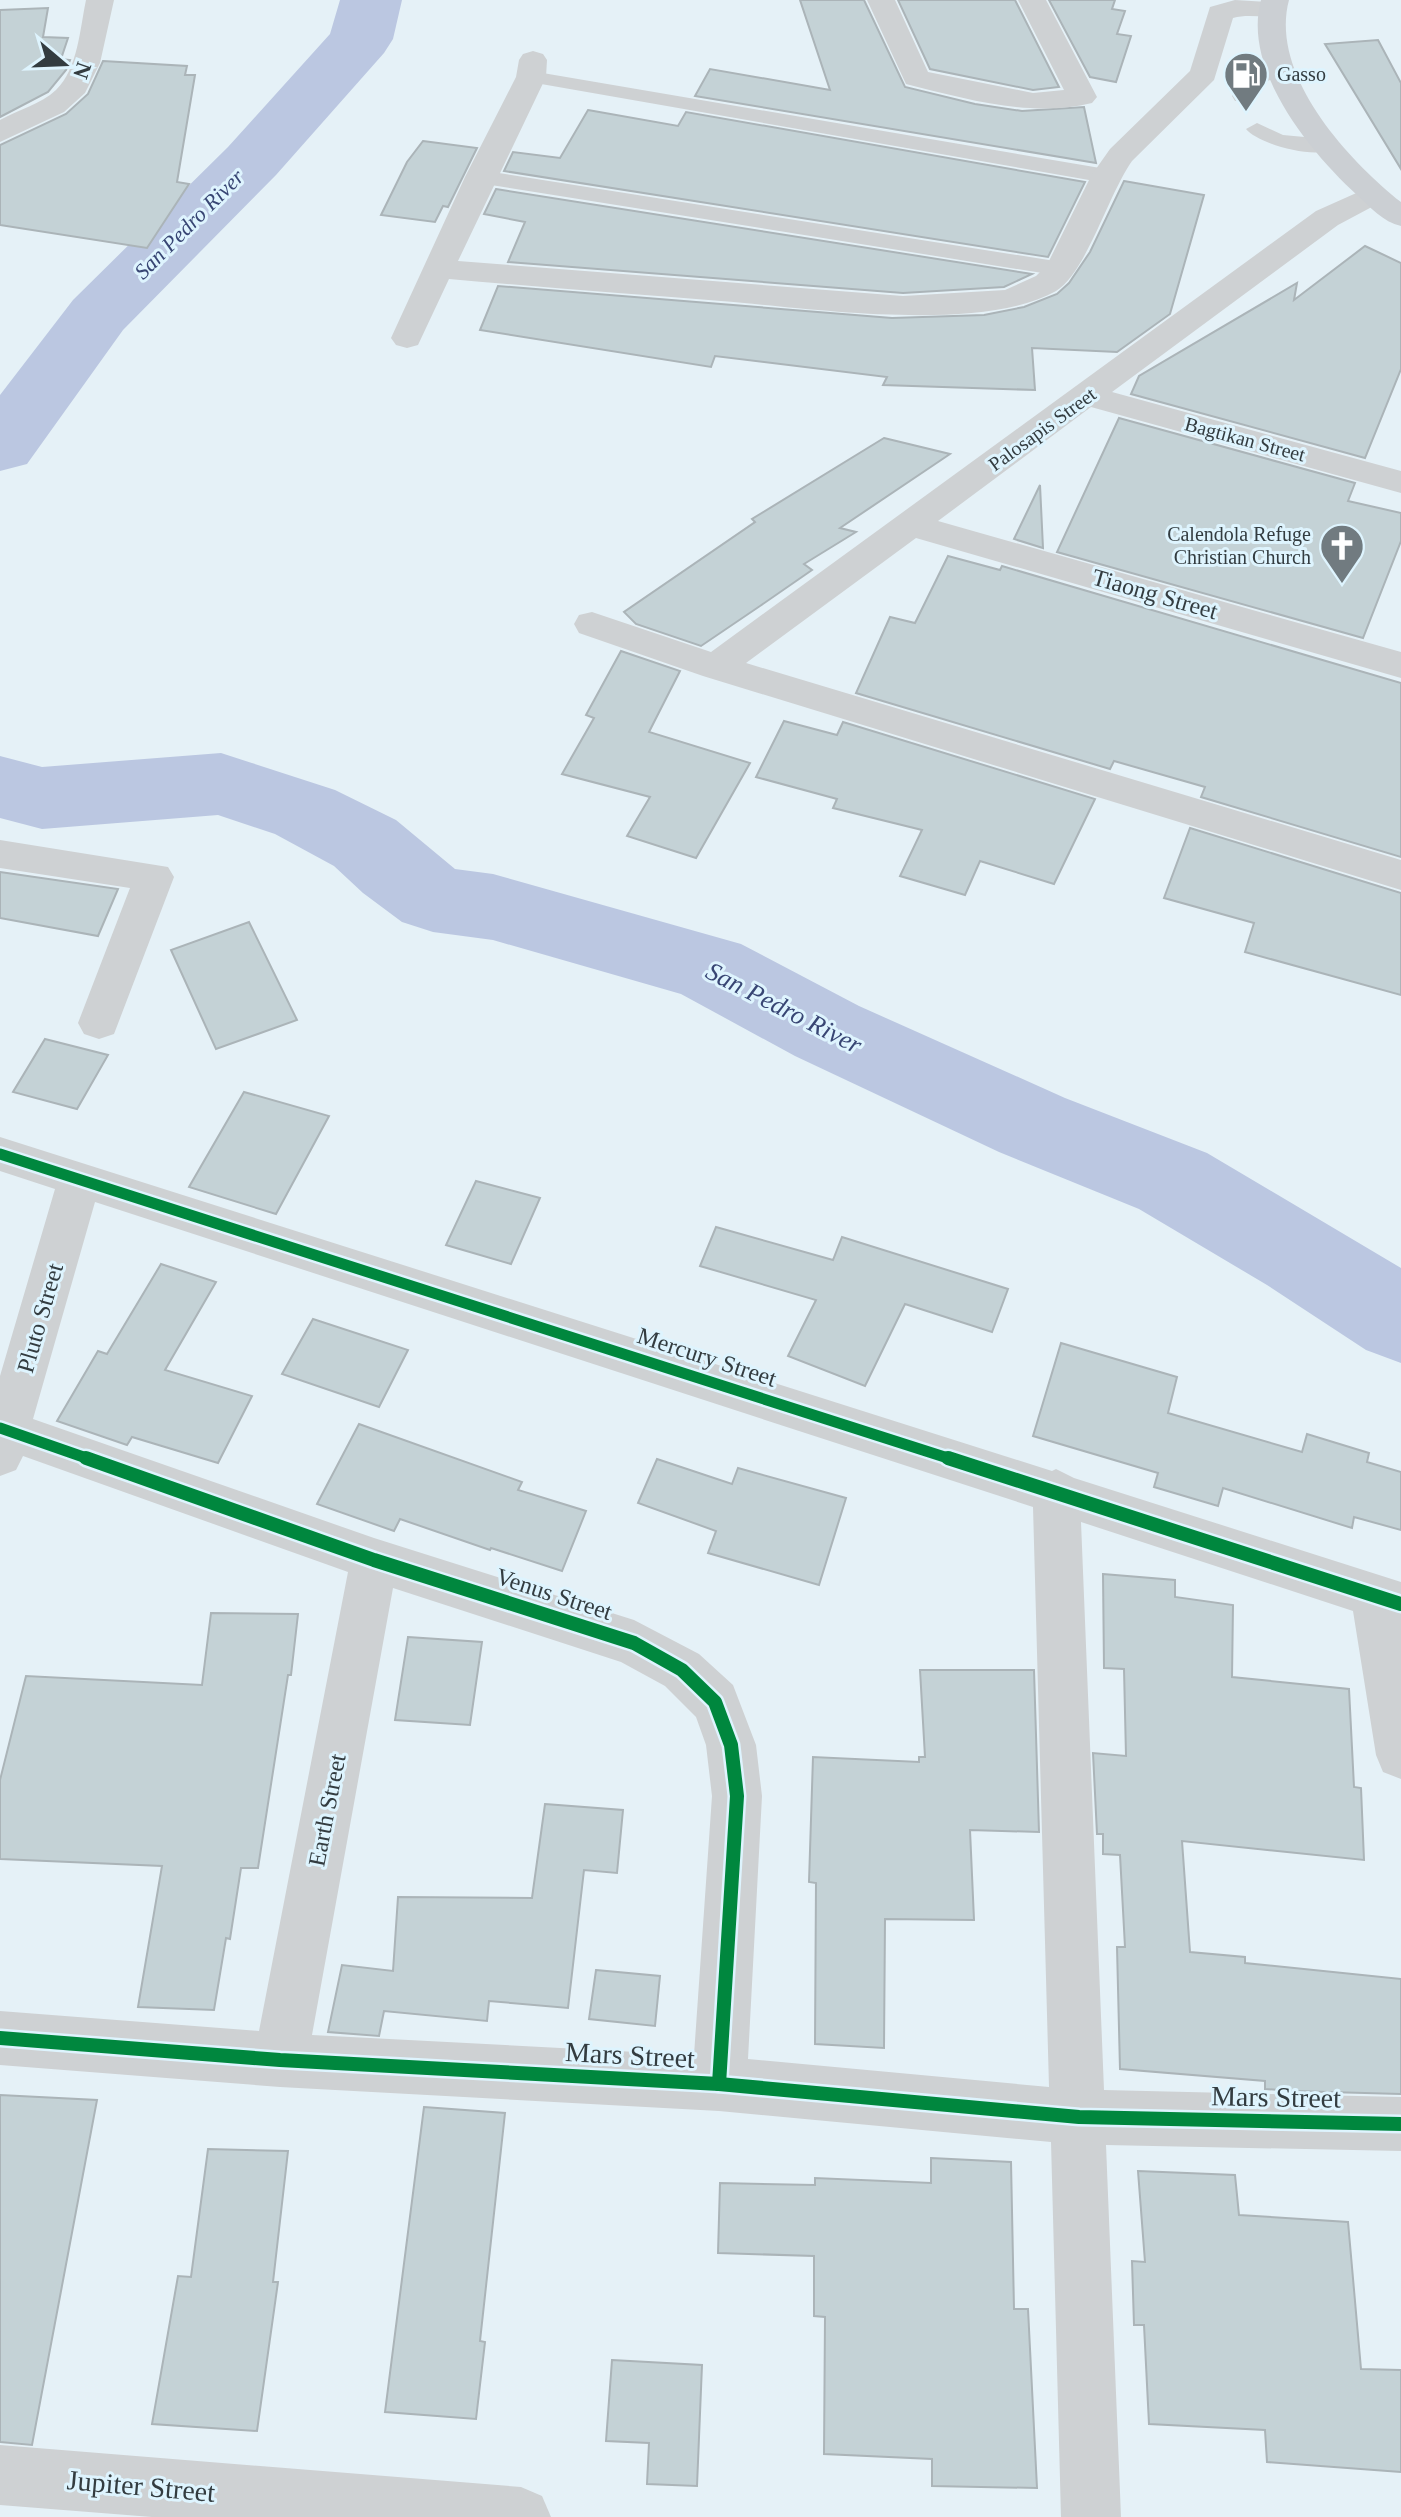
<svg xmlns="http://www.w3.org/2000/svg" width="1401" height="2517" viewBox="0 0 1401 2517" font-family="'Times New Roman',serif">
<rect width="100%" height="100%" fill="#e5f1f7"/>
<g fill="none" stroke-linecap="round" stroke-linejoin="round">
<g fill="#bbc7e1" fill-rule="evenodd">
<path d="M340,0H402L393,39L384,53L276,175L123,330L27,464L0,471V395L73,300L228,147L330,34Z"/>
<path d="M221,753L335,790L396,820L455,869L493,874L741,944L859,1006L1065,1098L1207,1153L1401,1268V1363L1366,1350L1267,1285L1139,1209L999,1152L795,1056L681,994L493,940L433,932L402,922L363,893L334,866L275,834L218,815L42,829L0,818V756L42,767Z"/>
</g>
</g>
<g fill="#c4d2d6" stroke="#abb4b8" stroke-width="2">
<path d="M800,0H864L905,87L975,104L1022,111L1084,107L1096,163L695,96L710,69L830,90Z"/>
<path d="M898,0H1015L1059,87L1033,90L930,69Z"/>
<path d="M1049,0H1115L1112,9L1125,11L1117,34L1131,36L1116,82L1090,77Z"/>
<path d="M48,8L43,37L68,38L61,59L70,60L66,70L48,92L0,117V10Z"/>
<path d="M1378,40L1401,83V169L1325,44Z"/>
<path d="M103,61L187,66L185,75H195L177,182L189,184L147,248L0,225V145L66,114L88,94Z"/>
<path d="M588,110L678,126L686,112L1085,182L1048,257L504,171L513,152L560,158Z"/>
<path d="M423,141L477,148L448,207L443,206L435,222L381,215L407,162Z"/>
<path d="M1124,181L1204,195L1170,314L1117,352L1032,348L1035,390L883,385L887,377L715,356L711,367L480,330L498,286L892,318L984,315L1024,307L1057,294L1069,283L1090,252Z"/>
<path d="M496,189L1032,274L1004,287L903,293L508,262L525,222L484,214Z"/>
<path d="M1365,246L1401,263V369L1365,458L1131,394L1139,376L1297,283L1294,300Z"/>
<path d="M1119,418L1355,483L1348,501L1401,513V541L1363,638L1057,552Z"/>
<path d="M884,438L950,454L840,528L856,532L804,564L812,570L760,606L701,646L636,624L624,612L755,522L752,519Z"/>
<path d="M1040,485L1043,548L1014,539Z"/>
<path d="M948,556L1000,570L1002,566L1401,683V857L1201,797L1205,787L1114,761L1110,769L856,693L890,617L915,623Z"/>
<path d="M621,651L680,671L649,732L750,763L696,858L627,836L650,797L562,774L594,718L586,715Z"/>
<path d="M784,721L837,735L843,722L1095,799L1054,884L980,861L965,895L900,876L922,830L833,808L837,799L756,777Z"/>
<path d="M1190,828L1401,893V995L1245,952L1254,923L1164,898Z"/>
<path d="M0,872L118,889L98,936L0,918Z"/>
<path d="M249,922L297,1020L216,1049L171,950Z"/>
<path d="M45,1039L108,1055L77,1109L13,1092Z"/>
<path d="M244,1092L329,1116L276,1214L189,1187Z"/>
<path d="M476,1181L540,1198L511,1264L446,1245Z"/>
<path d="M716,1227L833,1260L842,1237L1008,1289L992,1332L905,1304L865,1386L788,1356L816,1300L700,1266Z"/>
<path d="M161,1264L216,1282L165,1370L252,1396L218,1463L132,1437L127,1445L57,1421L98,1351L107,1354Z"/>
<path d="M313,1319L408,1350L379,1407L282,1374Z"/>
<path d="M1061,1343L1177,1377L1168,1413L1302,1452L1307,1434L1369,1453L1367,1462L1401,1472V1530L1354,1517L1352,1528L1223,1488L1218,1506L1154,1487L1158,1473L1033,1436Z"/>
<path d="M359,1424L522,1482L518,1490L586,1511L562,1571L491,1548L490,1550L400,1519L394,1531L317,1504Z"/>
<path d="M657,1459L732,1484L738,1468L846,1498L819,1585L708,1553L716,1531L638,1503Z"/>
<path d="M1103,1574L1175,1580V1597L1233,1605L1232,1677L1349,1689L1354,1787L1361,1788L1364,1860L1182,1841L1190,1952L1245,1957V1963L1401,1979V2094L1292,2091L1265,2089V2081L1120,2069L1117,1947H1125L1120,1855L1103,1854V1834H1097L1093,1753L1126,1756L1124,1669L1104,1668Z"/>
<path d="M211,1613L298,1614L291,1675H288L258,1868H241L230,1939L226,1938L214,2010L138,2007L162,1866L0,1859V1780L26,1676L202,1685Z"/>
<path d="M408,1637L482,1642L470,1725L395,1720Z"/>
<path d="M920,1670H1034L1039,1832L970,1830L974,1920L885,1919L884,2048L815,2044L816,1883L809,1882L813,1757L919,1762V1757H925Z"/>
<path d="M545,1804L623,1810L617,1873L584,1870L568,2008L489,2001L487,2021L384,2011L379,2036L328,2032L342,1965L393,1971L398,1897L532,1898Z"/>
<path d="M596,1970L660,1976L655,2026L589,2019Z"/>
<path d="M0,2095L97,2100L32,2445L0,2442Z"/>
<path d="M424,2107L505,2113L480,2341L485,2342L476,2419L385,2412Z"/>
<path d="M208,2149L288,2151L273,2282H278L257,2431L152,2424L178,2276L191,2277Z"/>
<path d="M931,2158L1011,2162L1014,2309H1028L1037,2488L932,2486V2459L824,2454L825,2317L814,2316V2256L718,2253L720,2183L815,2185V2178L931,2183Z"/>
<path d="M1138,2171L1235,2175L1239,2215L1348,2222L1361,2369L1401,2370V2472L1267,2462L1265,2430L1149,2424L1144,2325H1134L1132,2261L1145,2262Z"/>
<path d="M612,2360L702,2365L697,2486L647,2484L649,2443L606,2441Z"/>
</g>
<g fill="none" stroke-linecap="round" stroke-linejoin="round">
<g fill="#ced1d3" fill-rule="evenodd">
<path d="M1279,64L1286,66L1290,70L1286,74L1257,85L1251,101H1235L1232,96L1241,77Z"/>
<path d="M531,71L1106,169L1117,176L1106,183L524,81L520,77L524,73Z"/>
<path d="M1257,123L1283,135L1326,139L1337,146C1323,162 1259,145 1246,129Z"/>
<path d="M480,170L1061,262L1069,264L1072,269L1069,274L1061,276L472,182L469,177L472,172Z"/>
</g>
<g fill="#ced1d3" fill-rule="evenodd">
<path d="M86,0H114L100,63L85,93L64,112L0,142V120C18,110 41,104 56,90C78,69 80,28 86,0Z"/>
<path d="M867,0H895L928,72L1033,93L1064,90L1018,0H1046L1097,97L1092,103C1031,118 966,99 906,84Z"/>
<path d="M1235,0L1283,3L1287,9L1283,15C1266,19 1249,13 1233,18L1214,80L1132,161C1109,193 1086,273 1056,291C980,334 808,308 721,301C631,294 540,287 449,279L418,345L407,348L396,345L391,338L465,177L516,77L519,60L523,54L533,51L543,54L547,60L546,77L458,261L903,296L1005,290L1036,276L1047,265L1091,176L1110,149L1190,71L1210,7Z"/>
<path d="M1372,186L1383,189L1387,195L1383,201L1338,225L1112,392L1401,471V493L1091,407L938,521L1401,652V678L916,538L746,663L1401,860V890L703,676L579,633L574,624L579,615L592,612L711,652L1316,211Z"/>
<path d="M0,840L168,867L174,877L114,1034L99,1039L84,1034L78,1023L130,888L0,868Z"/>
<path d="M0,1137L1052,1471L1056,1469L1074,1478L1401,1582V1779L1383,1772L1376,1755L1353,1611L1081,1522L1104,2090L1401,2097V2151L1106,2145L1121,2517H1061L1051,2142L719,2111L280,2087L0,2065V2011L259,2031L348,1572L23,1456L16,1470L0,1476V1376L55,1189L0,1171ZM95,1202L1033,1507L1049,2087L748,2059L762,1796L756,1745L733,1685L699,1654L634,1620L374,1538L33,1419ZM393,1588L621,1662L665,1686L696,1717L706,1745L712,1796L694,2055L312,2035Z"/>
<path d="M0,2445L521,2487L542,2496L551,2517H152L0,2505Z"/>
</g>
<path fill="#cbcfd3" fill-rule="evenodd" d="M1261,0H1289C1269,74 1347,159 1401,202V226C1383,222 1370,207 1357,195C1309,151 1242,69 1261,0Z"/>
<g stroke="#def4fe" stroke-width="16">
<g id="cycleway-far1">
<path d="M0,1154L954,1460"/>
<path d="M0,1428L92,1460"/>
</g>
</g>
<g stroke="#def4fe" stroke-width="19">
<g id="cycleway">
<path d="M86,1458L374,1560L634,1643L682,1670L715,1702L731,1745L737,1796L719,2084"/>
<path d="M948,1458L1401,1604"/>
<path d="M0,2038L280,2060L719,2084L1079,2117L1401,2124"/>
</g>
</g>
<use href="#cycleway-far1" stroke="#00873e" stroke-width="11"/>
<use href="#cycleway" stroke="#00873e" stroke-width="14"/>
</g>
<defs>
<g id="fuel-pin" transform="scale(2.3)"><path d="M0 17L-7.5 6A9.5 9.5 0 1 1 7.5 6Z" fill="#717b80" stroke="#def4fe"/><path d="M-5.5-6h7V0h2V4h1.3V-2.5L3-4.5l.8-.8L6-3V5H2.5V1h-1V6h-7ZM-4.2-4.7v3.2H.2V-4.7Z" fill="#fff"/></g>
<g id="church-pin" transform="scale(2.3)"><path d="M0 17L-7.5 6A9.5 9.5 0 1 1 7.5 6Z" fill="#717b80" stroke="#def4fe"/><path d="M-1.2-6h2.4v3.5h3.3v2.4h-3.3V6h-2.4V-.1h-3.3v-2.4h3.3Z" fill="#fff"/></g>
</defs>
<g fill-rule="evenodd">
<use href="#fuel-pin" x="1246" y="74"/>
<use href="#church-pin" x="1342" y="546"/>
</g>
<g text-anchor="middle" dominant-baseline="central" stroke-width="6" stroke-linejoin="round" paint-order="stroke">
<g font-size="20" fill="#333c40" stroke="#def4fe" text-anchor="start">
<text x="1277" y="74">Gasso</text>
<text x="1311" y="534" text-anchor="end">Calendola Refuge<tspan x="1311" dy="23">Christian Church</tspan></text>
</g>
<g font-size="20" fill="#333c40" stroke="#def4fe">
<text transform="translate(1042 429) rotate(-36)">Palosapis Street</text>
<text transform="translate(1245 439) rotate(15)">Bagtikan Street</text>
</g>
<g font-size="22" font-style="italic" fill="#384674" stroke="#def4fe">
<text transform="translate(189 224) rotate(-45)">San Pedro River</text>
</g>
<g font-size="24" fill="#333c40" stroke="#def4fe">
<text transform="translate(1155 594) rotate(16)">Tiaong Street</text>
<text transform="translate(40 1318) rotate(-74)">Pluto Street</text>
<text transform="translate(707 1357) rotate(18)">Mercury Street</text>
<text transform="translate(554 1594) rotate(18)">Venus Street</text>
<text transform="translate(327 1810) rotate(-79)">Earth Street</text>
</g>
<g font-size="26" font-style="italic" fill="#384674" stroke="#def4fe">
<text transform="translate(784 1008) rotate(27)">San Pedro River</text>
</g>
<g font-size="28" fill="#333c40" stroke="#def4fe">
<text transform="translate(630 2055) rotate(3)">Mars Street</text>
<text transform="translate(1276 2097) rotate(1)">Mars Street</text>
<text transform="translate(141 2486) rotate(5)">Jupiter Street</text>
</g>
</g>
<g transform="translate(64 64) rotate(109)" stroke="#def4fe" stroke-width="6" paint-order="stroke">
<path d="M0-6L14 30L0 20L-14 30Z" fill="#333c40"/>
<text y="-12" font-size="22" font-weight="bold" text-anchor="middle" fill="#333c40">N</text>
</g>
</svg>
